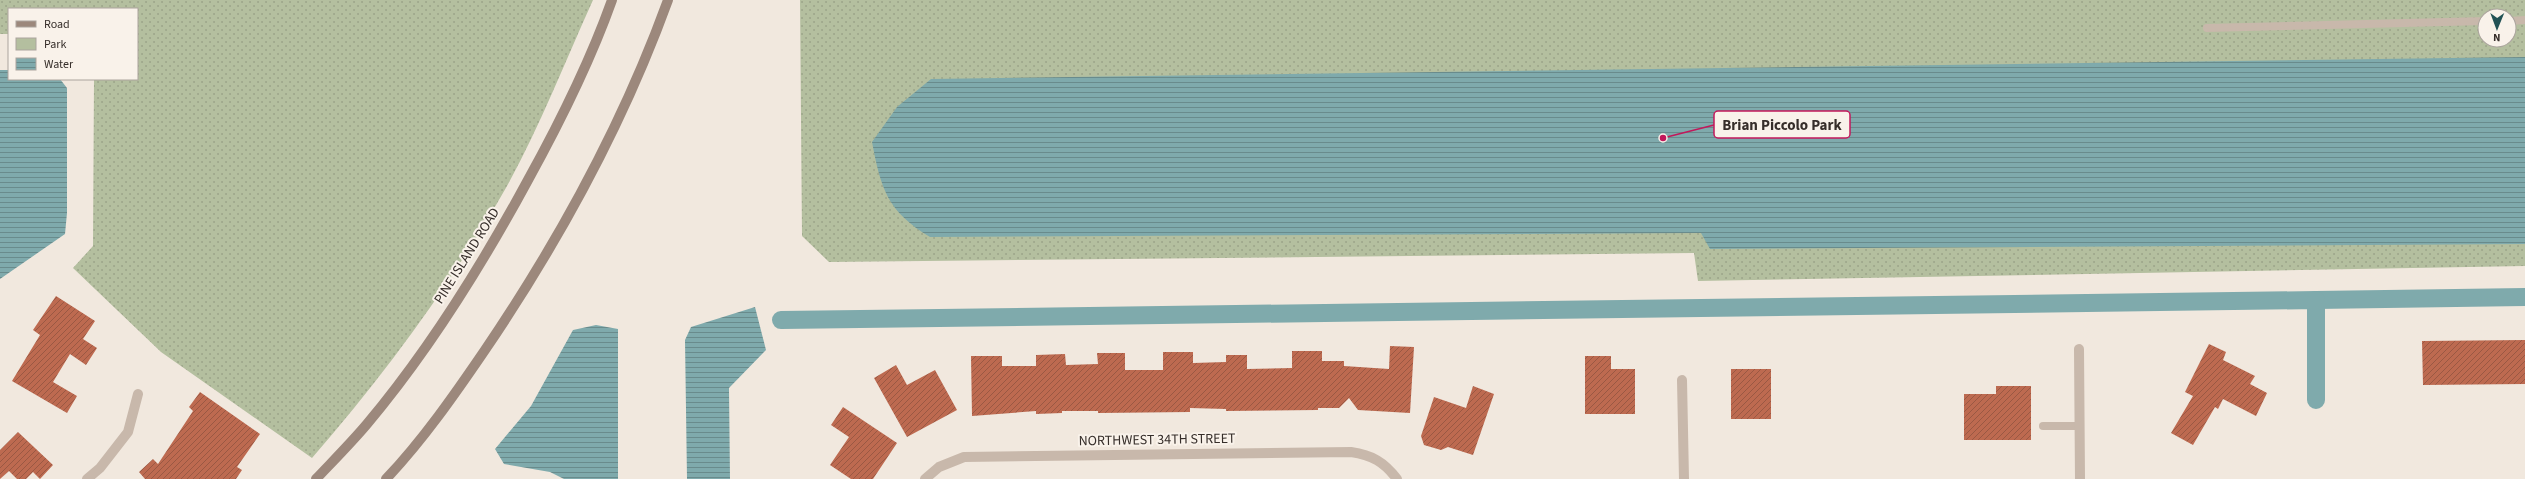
<svg xmlns="http://www.w3.org/2000/svg" width="2525" height="479" viewBox="0 0 2525 479" font-family="'Source Sans 3',sans-serif">
<defs>
<pattern id="green-dots" width="8" height="8" patternUnits="userSpaceOnUse"><rect width="8" height="8" fill="#b4bf9f"/><path d="M2 2h.1M6 6h.1" fill="none" stroke="#9ba489" stroke-width="1.8" stroke-linecap="round"/></pattern>
<pattern id="water-rules" width="6" height="5" patternUnits="userSpaceOnUse"><rect width="6" height="5" fill="#7faaac"/><path d="M0 2.5h6" fill="none" stroke="#698b8c"/></pattern>
<pattern id="building-hatch" width="6" height="6" patternUnits="userSpaceOnUse"><rect width="6" height="6" fill="#bd6a50"/><path d="M-1 1l2-2M0 6l6-6M5 7l2-2" fill="none" stroke="#9a5843"/></pattern>
</defs>
<rect width="100%" height="100%" fill="#f1e8de"/>
<g fill="url(#green-dots)" fill-rule="evenodd">
<path d="M0,0H593C565,62 540,126 507,186C452,283 385,374 312,458L161,352L73,268L93,246L94,79H137V9H9V34H0Z"/>
<path d="M800,0H2525V266L1698,281L1694,253L829,262L802,236ZM2485,16H2509V40H2485Z"/>
</g>
<g fill="url(#water-rules)">
<path d="M2525,57V244L1710,249L1701,233L930,237C887,211 881,189 872,142L897,107L931,79Z"/>
<path d="M0,70H9V79H60L67,88V213L65,234L0,279Z"/>
<path d="M755,307L766,350L729,388L730,479H687L685,340L691,327Z"/>
<path d="M596,325L618,329V479H564L550,472L504,464L495,449L531,406L573,330Z"/>
</g>
<g fill="none" stroke-linecap="round" stroke-linejoin="round">
<g stroke="#7faaac" stroke-width="18">
<path d="M2316,300L2525,297"/>
<path d="M781,320L2316,300V400"/>
</g>
</g>
<g fill="url(#building-hatch)">
<path d="M56,296L95,321L83,339L97,348L86,365L70,354L53,382L77,396L67,413L12,381L40,335L33,330Z"/>
<path d="M2525,340V384L2423,385L2422,341Z"/>
<path d="M2209,344L2226,352L2223,360L2255,376L2250,384L2267,393L2256,416L2223,399L2218,409L2215,407L2193,445L2171,433L2193,396L2185,392Z"/>
<path d="M1390,346L1414,347L1410,413L1358,410L1349,398L1339,408H1318V410L1226,411V409L1190,408V412L1098,413V411H1062V413L1036,414V411L972,416L971,356H1002V366H1036V355L1065,354L1066,365L1098,364L1097,353H1125V370H1163V352H1193V363L1226,362V355H1247V369L1292,368V351H1322V361H1344V366L1389,369Z"/>
<path d="M1585,356H1611V369H1635V414H1585Z"/>
<path d="M896,365L907,385L935,370L957,410L907,437L874,378Z"/>
<rect x="1731" y="369" width="40" height="50"/>
<path d="M1473,386L1494,394L1473,455L1448,447L1441,450L1424,445L1421,436L1434,397L1466,408Z"/>
<path d="M1996,386H2031V440H1964V394H1996Z"/>
<path d="M200,392L260,434L237,467L242,470L236,479H145L139,472L153,459L158,464L193,411L189,407Z"/>
<path d="M843,407L897,443L873,479H851L830,465L849,437L831,425Z"/>
<path d="M18,432L53,465L40,479L33,472L26,479H17L9,471L0,479V450Z"/>
</g>
<g fill="none" stroke-linecap="round" stroke-linejoin="round">
<g stroke="#c8b8ab" stroke-width="8">
<path d="M2509,21L2525,20"/>
<path d="M2207,28L2485,21"/>
<path d="M2043,426H2079"/>
</g>
<g stroke="#c8b8ab" stroke-width="10">
<path d="M2079,349L2080,479"/>
<path d="M1682,380L1684,479"/>
<path d="M87,479L100,468L128,432L138,394"/>
<path d="M925,479L939,467L964,457L1351,452C1372,455 1384,462 1397,479"/>
</g>
<g stroke="#9c887c" stroke-width="10">
<path d="M316,479C333,461 351,443 367,424C430,349 482,265 528,180C560,122 590,62 612,0"/>
<path d="M386,479C423,440 455,394 485,350C559,241 623,124 668,0"/>
</g>
</g>
<g text-anchor="middle" dominant-baseline="central" stroke-width="4" stroke-linejoin="round" paint-order="stroke">
<g font-size="14" fill="#362e2a" stroke="#f9f2ea">
<text transform="translate(467 256) rotate(-58)">PINE ISLAND ROAD</text>
<text transform="translate(1157 440) rotate(-1)">NORTHWEST 34TH STREET</text>
</g>
</g>
<path fill="none" stroke="#c2185b" stroke-width="1.5" d="M1663 138L1714 125"/>
<circle fill="#c2185b" stroke="#f9f2ea" stroke-width="1.5" cx="1663" cy="138" r="4"/>
<rect fill="#f9f2ea" stroke="#c2185b" stroke-width="1.5" x="1714" y="111" width="136" height="27" rx="4"/>
<g font-size="15" text-anchor="middle" font-weight="bold" fill="#362e2a">
<text x="1782" y="130">Brian Piccolo Park</text>
</g>
<rect x="8" y="8" width="130" height="72" fill="#f9f2ea" stroke="#aba49d"/>
<rect x="16" y="21" width="20" height="6" fill="#9c887c" stroke="#aba49d"/>
<text x="44" y="28" font-size="12" fill="#362e2a">Road</text>
<rect x="16" y="38" width="20" height="12" fill="#b4bf9f" stroke="#aba49d"/>
<text x="44" y="48" font-size="12" fill="#362e2a">Park</text>
<rect x="16" y="58" width="20" height="12" fill="url(#water-rules)" stroke="#aba49d"/>
<text x="44" y="68" font-size="12" fill="#362e2a">Water</text>
<g transform="translate(2497 28) rotate(181)"><circle r="19" fill="#f9f2ea" stroke="#aba49d"/>
<path d="M0-3L7 15L0 10L-7 15Z" fill="#225255"/>
<text y="-6" font-size="11" font-weight="bold" text-anchor="middle" fill="#362e2a">N</text>
</g>
</svg>
